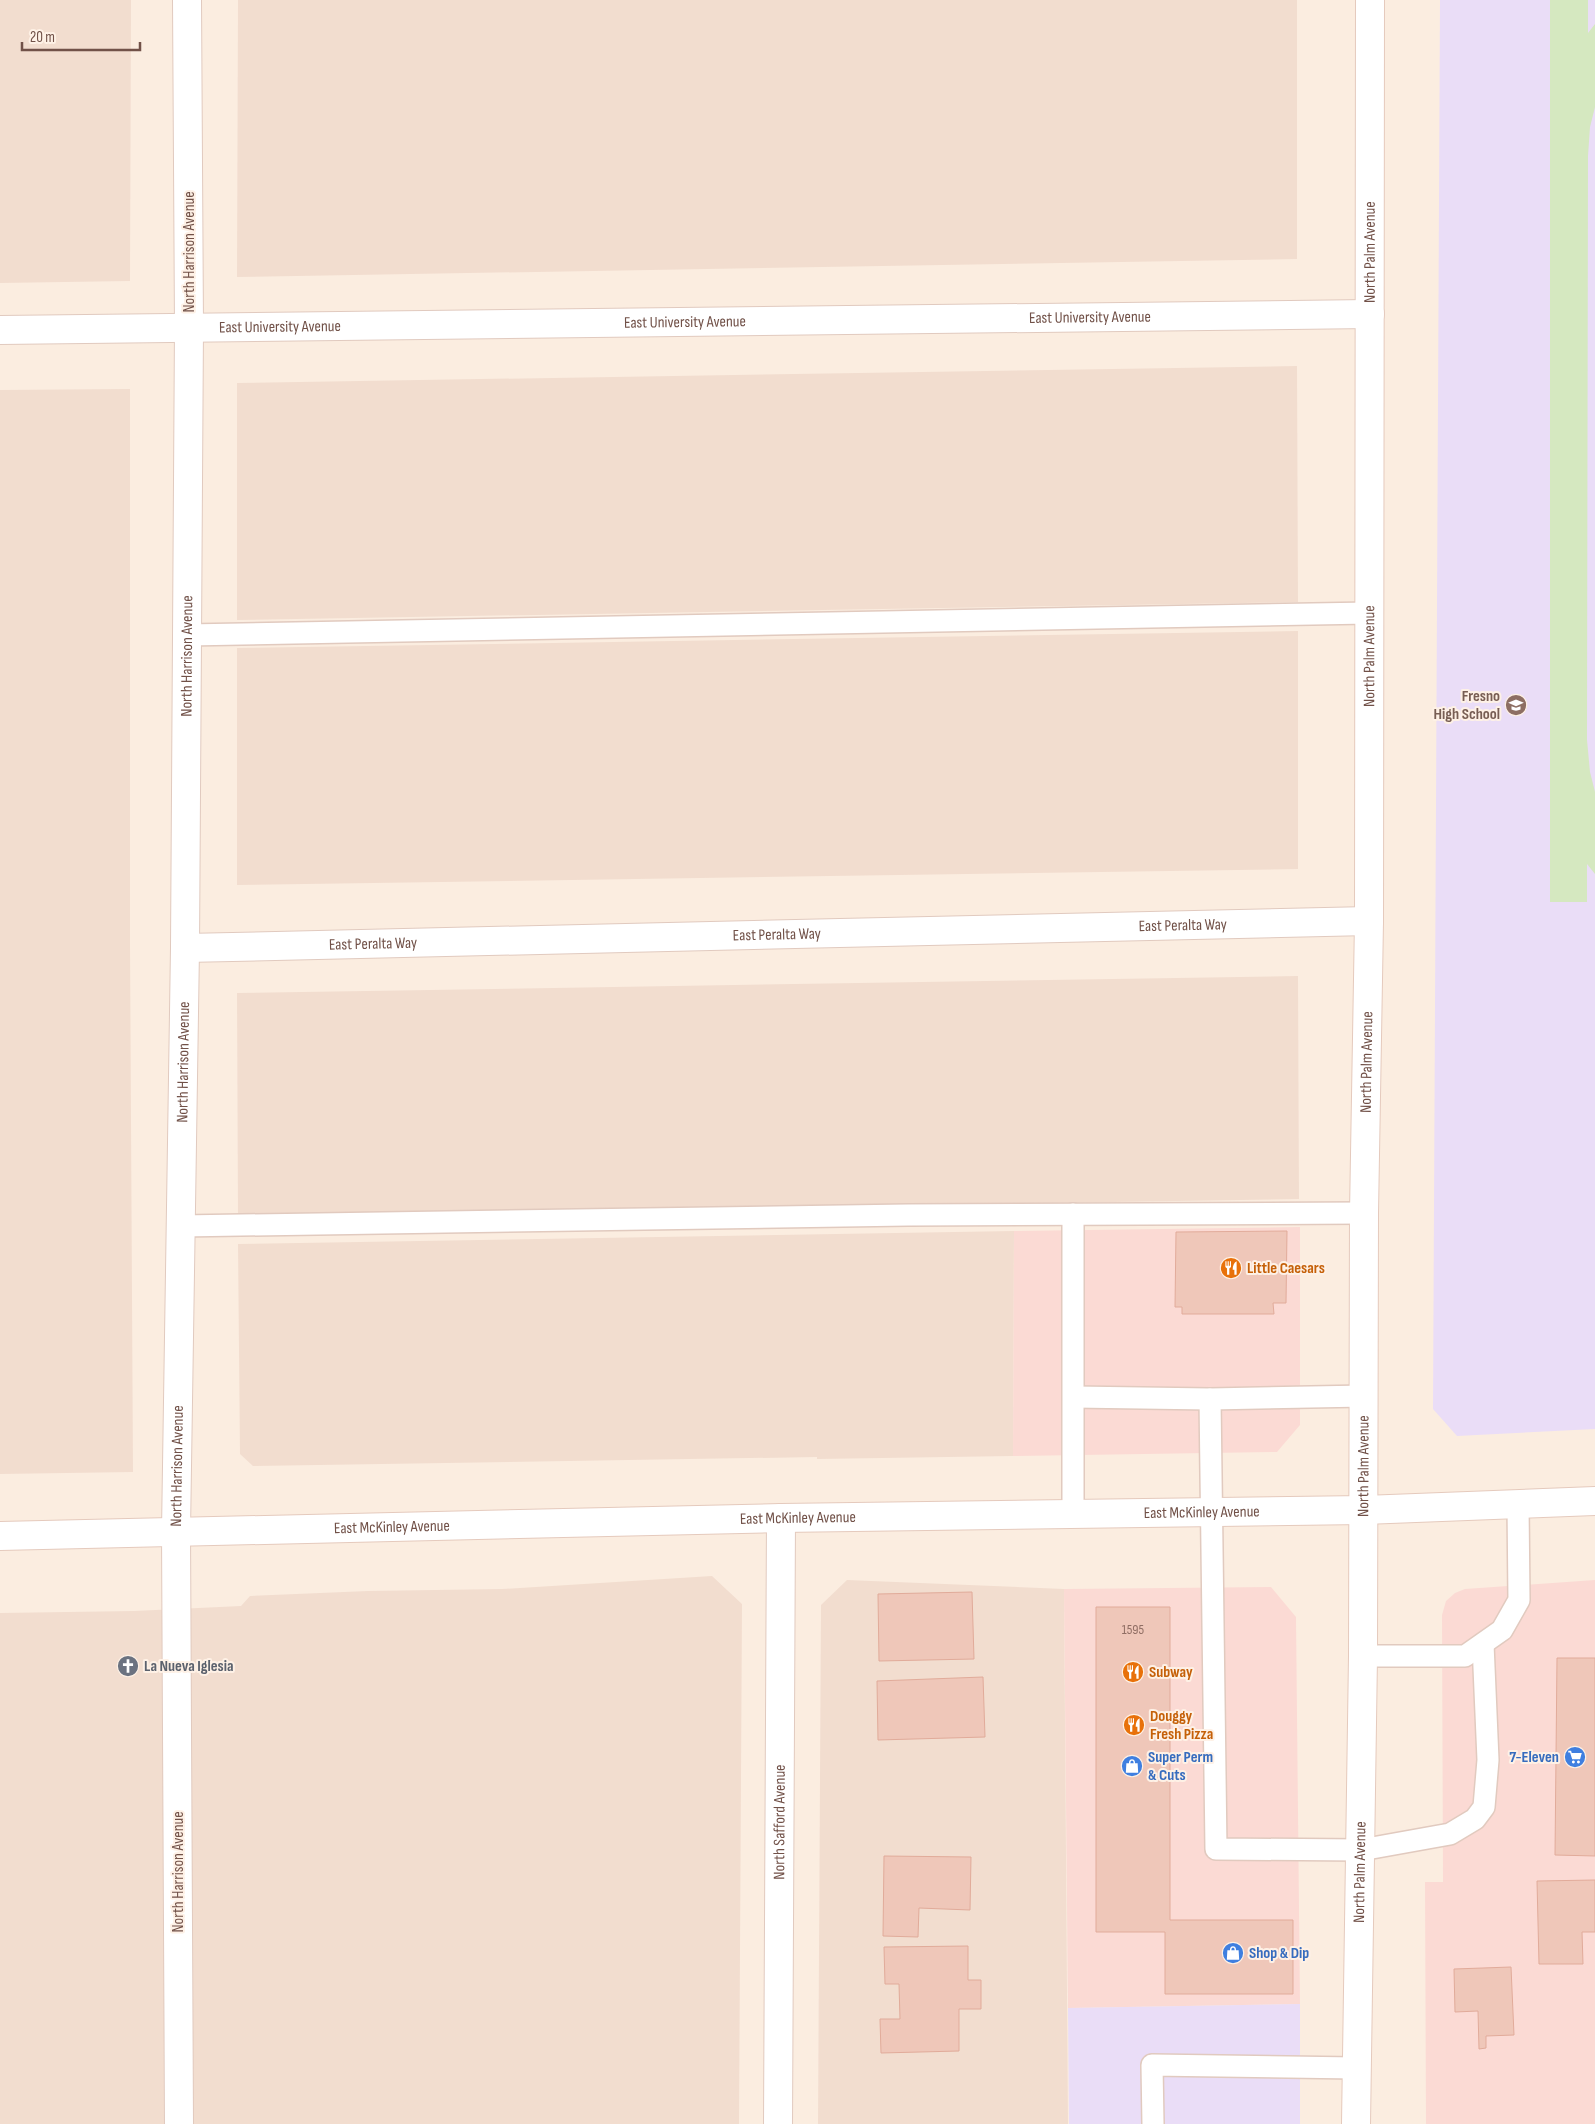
<svg xmlns="http://www.w3.org/2000/svg" width="1595" height="2124" viewBox="0 0 1595 2124" font-family="'Sofia Sans Condensed',sans-serif">
<rect width="100%" height="100%" fill="#fbede0"/>
<g fill="#f2ddcf">
<path d="M0,0H131L130,281L0,283Z"/>
<path d="M238,0H1297V259L237,277Z"/>
<path d="M1297,366L1298,602L237,620V383Z"/>
<path d="M130,389V944L133,1472L0,1474V390Z"/>
<path d="M1298,631V869L237,885V648Z"/>
<path d="M1298,976L1299,1199L238,1216L237,993Z"/>
<path d="M1014,1231L1013,1456L817,1459V1457L253,1466L240,1454L238,1244Z"/>
<path d="M712,1576L742,1604L739,2124H0V1613L134,1611L241,1606L250,1596L368,1591L502,1589Z"/>
<path d="M847,1580L1064,1589L1068,2124H818L821,1605Z"/>
</g>
<g fill="#fbdad4">
<path d="M1300,1227V1425L1277,1452L1013,1456L1014,1231Z"/>
<path d="M1595,1580V2124H1426L1425,1882H1443L1442,1615L1446,1601L1455,1593L1465,1589Z"/>
<path d="M1271,1587L1296,1617L1300,2004L1068,2008L1064,1589Z"/>
</g>
<g fill="#eaddf7">
<path d="M1440,0H1595V1429L1457,1436L1433,1409Z"/>
<path d="M1300,2004V2124H1069L1068,2008Z"/>
</g>
<path fill="#d5e8c0" d="M1550,0H1588V33L1595,24V107L1590,127L1588,156L1587,740L1590,772L1595,792V874L1587,864V902H1550Z"/>
<g fill="#efc7b9" stroke="#e1ab9a">
<path d="M1287,1231L1286,1303H1273L1274,1314H1182V1307H1175L1176,1232Z"/>
<path d="M972,1592L974,1659L879,1661L878,1594Z"/>
<path d="M1096,1607H1170V1920H1293V1994H1165V1932H1096Z"/>
<path d="M1557,1658H1595V1856L1555,1855Z"/>
<path d="M983,1677L985,1737L878,1740L877,1681Z"/>
<path d="M884,1856L971,1857L970,1910L919,1908L918,1937L883,1936Z"/>
<path d="M1595,1880V1932H1582L1583,1964H1539L1537,1881Z"/>
<path d="M968,1946V1980H981V2009H959V2051L881,2053L880,2019H900L899,1984H885L884,1947Z"/>
<path d="M1511,1967L1514,2035L1486,2036V2048L1479,2049L1478,2011L1455,2012L1454,1969Z"/>
</g>
<g fill="none" stroke-linecap="round" stroke-linejoin="round">
<g stroke="#e1cabf" stroke-width="24">
<g id="lane">
<path d="M187,635L1369,613"/>
<path d="M1073,1214V1514"/>
<path d="M181,1226L908,1215L1364,1213"/>
<path d="M1074,1397L1210,1399L1365,1396"/>
<path d="M1210,1399L1216,1849L1361,1850L1450,1834L1475,1819L1484,1807L1488,1760L1483,1644"/>
<path d="M1363,1656H1465L1502,1630L1519,1600L1518,1504"/>
<path d="M1153,2124L1152,2065L1356,2068"/>
</g>
</g>
<g stroke="#e1cabf" stroke-width="30">
<g id="street">
<path id="s1" d="M0,330L1370,314"/>
<path id="s2" d="M185,948L1369,921"/>
<path id="s3" d="M179,2124L176,1531L185,948L189,327L187,0"/>
<path id="s4" d="M778,2124L781,1518"/>
</g>
</g>
<g stroke="#e5cabd" stroke-width="30">
<g id="secondary">
<path id="s5" d="M0,1536L781,1518L1364,1510L1595,1501"/>
<path id="s6" d="M1356,2124L1363,1656L1364,1213L1369,921L1370,0"/>
</g>
</g>
<use href="#lane" stroke="#fff" stroke-width="21"/>
<use href="#street" stroke="#fff" stroke-width="28"/>
<use href="#secondary" stroke="#fff" stroke-width="28"/>
</g>
<defs>
<g id="school-disc" transform="scale(1.125)"><circle r="9.5" fill="#8d6e63" stroke="#fef1e6"/><path d="M0-5L7-2L0 1L-7-2ZM-4 1L0 2.5L4 1V4Q0 6-4 4Z" fill="#fff"/></g>
<g id="restaurant-disc" transform="scale(1.125)"><circle r="9.5" fill="#e8710a" stroke="#fef1e6"/><path d="M-5-6h1v4h1v-4h1v4h1v-4h1v5L-1.5 .5V6h-2V.5L-5-1ZM5-6V6H3V1.5H1.5Q1.5-4 5-6Z" fill="#fff"/></g>
<g id="church-disc" transform="scale(1.125)"><circle r="9.5" fill="#6b7280" stroke="#fef1e6"/><path d="M-1.2-6h2.4v3.5h3.3v2.4h-3.3V6h-2.4V-.1h-3.3v-2.4h3.3Z" fill="#fff"/></g>
<g id="supermarket-disc" transform="scale(1.125)"><circle r="9.5" fill="#3f7fe0" stroke="#fef1e6"/><path d="M-6-5.5h2.5l.6 2H6L4.5 2H-2.5L-4.4-4H-6ZM-1.5 3.2a1.3 1.3 0 1 0 .1 0ZM3 3.2a1.3 1.3 0 1 0 .1 0Z" fill="#fff"/></g>
<g id="shop-disc" transform="scale(1.125)"><circle r="9.5" fill="#3f7fe0" stroke="#fef1e6"/><path d="M-5-2.5h2.3a2.7 3.5 0 0 1 5.4 0H5L5.5 6h-11ZM-1.5-2.5h3a1.5 2.3 0 0 0-3 0Z" fill="#fff"/></g>
</defs>
<g fill-rule="evenodd">
<use href="#school-disc" x="1516" y="705"/>
<use href="#restaurant-disc" x="1231" y="1268"/>
<use href="#church-disc" x="128" y="1666"/>
<use href="#restaurant-disc" x="1133" y="1672"/>
<use href="#restaurant-disc" x="1134" y="1725"/>
<use href="#supermarket-disc" x="1575" y="1757"/>
<use href="#shop-disc" x="1132" y="1766"/>
<use href="#shop-disc" x="1233" y="1953"/>
</g>
<g text-anchor="middle" dominant-baseline="central" stroke-width="4" stroke-linejoin="round" paint-order="stroke">
<g font-size="14" fill="#906e64">
<text x="1133" y="1629">1595</text>
</g>
<g font-size="16" fill="#715148" stroke="#fef1e6">
<text transform="translate(189 252) rotate(-90)">North Harrison Avenue</text>
<text stroke="none"><textPath href="#s6" startOffset="1872">North Palm Avenue</textPath></text>
<text stroke="none"><textPath href="#s1" startOffset="1090">East University Avenue</textPath></text>
<text stroke="none"><textPath href="#s1" startOffset="685">East University Avenue</textPath></text>
<text stroke="none"><textPath href="#s1" startOffset="280">East University Avenue</textPath></text>
<text stroke="none"><textPath href="#s3" startOffset="1468">North Harrison Avenue</textPath></text>
<text stroke="none"><textPath href="#s6" startOffset="1468">North Palm Avenue</textPath></text>
<text stroke="none"><textPath href="#s2" startOffset="998">East Peralta Way</textPath></text>
<text stroke="none"><textPath href="#s2" startOffset="592">East Peralta Way</textPath></text>
<text stroke="none"><textPath href="#s2" startOffset="188">East Peralta Way</textPath></text>
<text stroke="none"><textPath href="#s3" startOffset="1062">North Harrison Avenue</textPath></text>
<text stroke="none"><textPath href="#s6" startOffset="1062">North Palm Avenue</textPath></text>
<text stroke="none"><textPath href="#s3" startOffset="658">North Harrison Avenue</textPath></text>
<text stroke="none"><textPath href="#s6" startOffset="658">North Palm Avenue</textPath></text>
<text stroke="none"><textPath href="#s5" startOffset="1202">East McKinley Avenue</textPath></text>
<text stroke="none"><textPath href="#s5" startOffset="798">East McKinley Avenue</textPath></text>
<text stroke="none"><textPath href="#s5" startOffset="392">East McKinley Avenue</textPath></text>
<text stroke="none"><textPath href="#s4" startOffset="302">North Safford Avenue</textPath></text>
<text transform="translate(178 1872) rotate(-90)">North Harrison Avenue</text>
<text stroke="none"><textPath href="#s6" startOffset="252">North Palm Avenue</textPath></text>
</g>
<g font-size="16" font-weight="bold" fill="#785e54" stroke="#fef1e6" text-anchor="end">
<text x="1500" y="696">Fresno<tspan x="1500" dy="18">High School</tspan></text>
</g>
<g font-size="16" font-weight="bold" fill="#c56008" stroke="#fef1e6" text-anchor="start">
<text x="1247" y="1268">Little Caesars</text>
<text x="1149" y="1672">Subway</text>
<text x="1150" y="1716">Douggy<tspan x="1150" dy="18">Fresh Pizza</tspan></text>
</g>
<g font-size="16" font-weight="bold" fill="#5b616d" stroke="#fef1e6" text-anchor="start">
<text x="144" y="1666">La Nueva Iglesia</text>
</g>
<g font-size="16" font-weight="bold" fill="#366cbe" stroke="#fef1e6" text-anchor="start">
<text x="1148" y="1757">Super Perm<tspan x="1148" dy="18">&amp; Cuts</tspan></text>
<text x="1559" y="1757" text-anchor="end">7-Eleven</text>
<text x="1249" y="1953">Shop &amp; Dip</text>
</g>
</g>
<path d="M22 42v8h118v-8" fill="none" stroke="#715148" stroke-width="2.5"/>
<text x="30" y="42" font-size="15" fill="#715148" stroke="#fef1e6" stroke-width="4" paint-order="stroke">20 m</text>
</svg>
